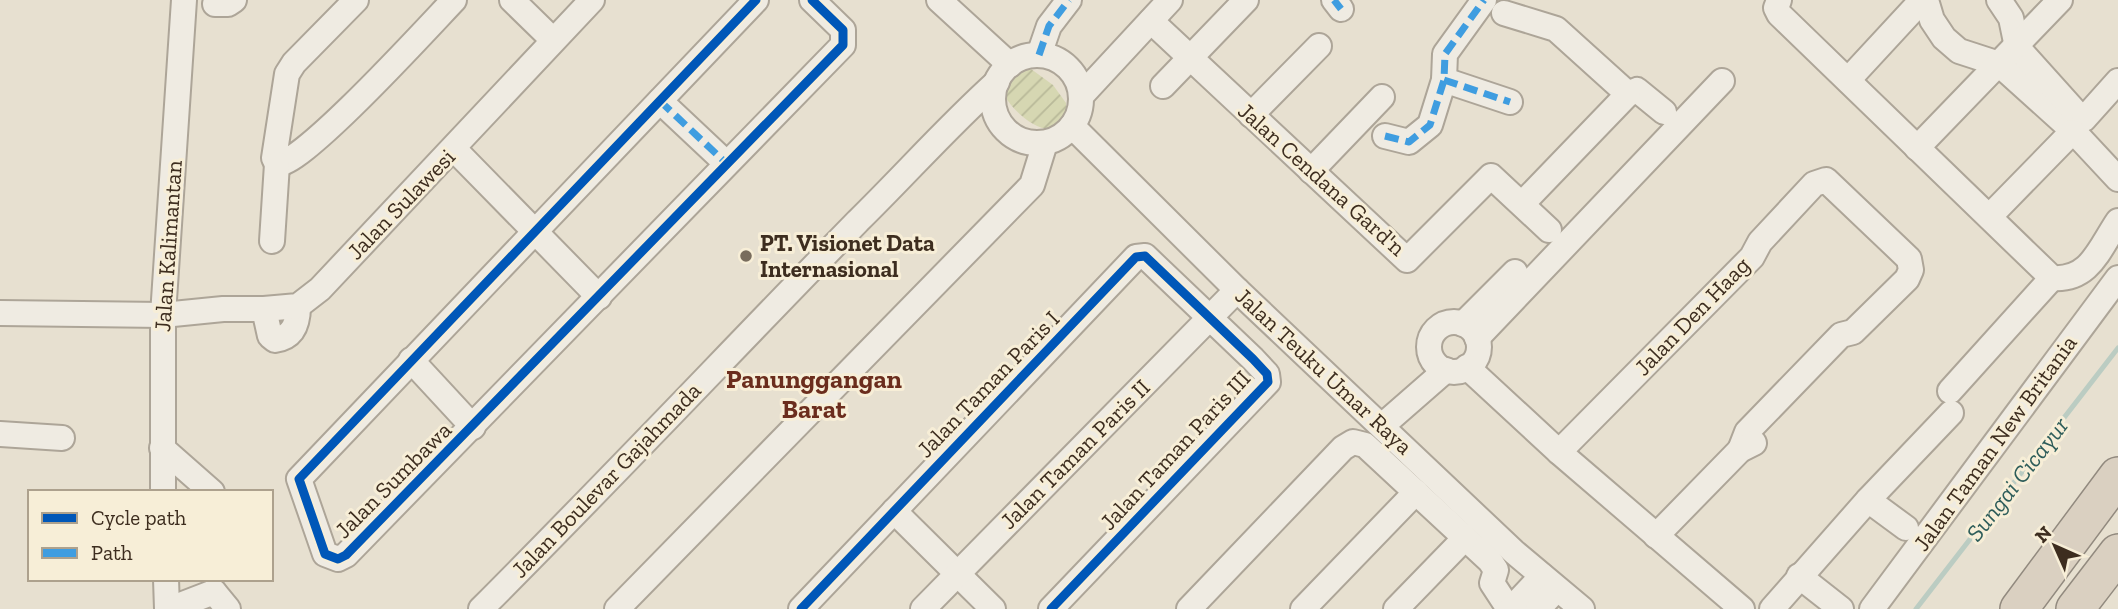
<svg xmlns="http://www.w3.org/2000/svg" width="2118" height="609" viewBox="0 0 2118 609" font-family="'Zilla Slab',serif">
<defs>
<pattern id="garden-furrows" width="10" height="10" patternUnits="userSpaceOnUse" patternTransform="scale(1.75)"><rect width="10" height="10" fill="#d6d7b2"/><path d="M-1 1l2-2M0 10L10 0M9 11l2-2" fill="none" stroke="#b9b999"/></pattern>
</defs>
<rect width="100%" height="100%" fill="#e7e0d0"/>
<path fill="url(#garden-furrows)" d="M1031,69L1053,85L1066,103C1067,152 1019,122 1005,96L1011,76Z"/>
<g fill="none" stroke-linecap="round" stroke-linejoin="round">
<path stroke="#bbccc2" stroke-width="5" d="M1916,609L2118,348"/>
<g stroke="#ada598" stroke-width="28">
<g id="minor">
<path d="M356,0L294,63L287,74L274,158L277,164C301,167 430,25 454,0"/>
<path d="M512,0L553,40"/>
<path d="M756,0L299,479L325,554L338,559L346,555L843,45V30L812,0"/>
<path d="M939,0L1010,65"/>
<path d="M1334,0L1341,9"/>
<path d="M1779,0L1776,8L1779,14L2052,278C2090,281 2099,249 2118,221"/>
<path d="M1926,0L1932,20L1944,38L1959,51L1999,64L2070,128"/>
<path d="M1999,0L2011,18L2017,47L2080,117"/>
<path d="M215,4H228L234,0"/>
<path d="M1504,13L1556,29L1628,94L1637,90L1664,112"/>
<path d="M1151,21L1407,260L1491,176L1549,230"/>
<path d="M1039,55L1049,26L1069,0"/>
<circle cx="1037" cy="99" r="44"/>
<path d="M1444,80L1510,102"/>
<path d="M1848,80L1922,0"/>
<path d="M1163,86L1246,0"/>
<path d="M1081,96L1170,0"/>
<path d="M660,101L726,163"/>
<path d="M1251,115L1319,46"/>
<path d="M2084,119L2118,81"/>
<path d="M1072,126L1237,290L1514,552L1582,609"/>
<path d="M2076,134L2118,179"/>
<path d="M1385,136L1409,142L1430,125L1444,80L1445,54L1484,0"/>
<path d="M1917,148L2060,0"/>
<path d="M454,149L599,297"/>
<path d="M1311,171L1382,97"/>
<path d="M1522,204L1628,94"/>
<path d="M1990,216L2072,132"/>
<path d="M272,241L277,164"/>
<path d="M264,309L270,336L275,340C294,337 298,322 298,306"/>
<path d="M0,313L163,315L223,309H264L298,306L320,289L592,0"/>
<circle cx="1454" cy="347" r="25"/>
<path d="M1463,324L1515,272"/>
<path d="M1477,338L1722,81"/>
<path d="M411,360L473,427"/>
<path d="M1467,367L1559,452L1742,609"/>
<path d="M1950,391L2052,278"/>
<path d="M1383,425L1446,370"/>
<path d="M0,434L62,438"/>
<path d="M162,448L212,492"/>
<path d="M1559,452L1752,257L1760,242L1814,184L1826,180L1909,259L1911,270L1907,279L1853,332L1841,335L1747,432L1740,450"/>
<path d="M163,492V315L184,0"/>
<path d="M1868,500L1906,528"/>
<path d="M894,511L993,609"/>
<path d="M1656,536L1740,450L1754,443"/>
<path d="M1799,576L1841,609"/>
<path d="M166,579L167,609"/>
<path d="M214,592L228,609"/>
<path d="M170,609L214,592"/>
<path d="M481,609C609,481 732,350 858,221C905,175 948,126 997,82"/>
<path d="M617,609L1032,185L1045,143"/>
<path d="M801,609L1136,257L1145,256L1253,359L1267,374L1268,382L1051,609"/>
<path d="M923,609L1237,290"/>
<path d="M1189,609L1343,448L1353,442L1365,445L1490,561L1496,570L1492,583L1509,609"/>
<path d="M1303,609L1416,492"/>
<path d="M1396,609L1465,538"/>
<path d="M1511,609L1542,576"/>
<path d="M1538,609L1557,589"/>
<path d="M1772,609L1868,500L1951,413"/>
<path d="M1872,609L2118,278"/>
</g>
</g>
<g stroke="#928a7f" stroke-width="40">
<g id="highway">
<path d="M2019,609L2118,476"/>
<path d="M2075,609L2118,553"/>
</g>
</g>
<use href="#minor" stroke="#efebe2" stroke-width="24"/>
<use href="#highway" stroke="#dad0c1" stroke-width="37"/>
<g stroke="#3f9de0" stroke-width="7" stroke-dasharray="14 7" stroke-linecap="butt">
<path d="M1334,0L1341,9"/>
<path d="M1039,55L1049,26L1069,0"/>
<path d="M1444,80L1510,102"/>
<path d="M660,101L726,163"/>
<path d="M1385,136L1409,142L1430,125L1444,80L1445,54L1484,0"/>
</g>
<g stroke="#f7eed7" stroke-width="13">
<g id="cycleway">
<path d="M756,0L299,479L325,554L338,559L346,555L843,45V30L812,0"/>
<path d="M801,609L1136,257L1145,256L1253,359L1267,374L1268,382L1051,609"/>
</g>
</g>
<use href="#cycleway" stroke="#0057b8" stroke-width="9"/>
</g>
<circle fill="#786c5d" stroke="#f7eed7" stroke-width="2.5" cx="746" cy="256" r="7"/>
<g text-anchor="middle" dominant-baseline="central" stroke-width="6" stroke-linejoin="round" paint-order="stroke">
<g font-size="23" fill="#3d2d1f" stroke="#f7eed7">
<text transform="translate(1322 179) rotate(42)">Jalan Cendana Gard'n</text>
<text transform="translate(401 204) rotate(-46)">Jalan Sulawesi</text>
<text transform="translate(168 246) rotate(-86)">Jalan Kalimantan</text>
<text transform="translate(1692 316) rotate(-46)">Jalan Den Haag</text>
<text transform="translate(1324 371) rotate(43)">Jalan Teuku Umar Raya</text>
<text transform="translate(988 384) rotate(-46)">Jalan Taman Paris I</text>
<text transform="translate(1995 443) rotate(-54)">Jalan Taman New Britania</text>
<text transform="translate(1175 450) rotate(-47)">Jalan Taman Paris III</text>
<text transform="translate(1075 454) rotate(-45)">Jalan Taman Paris II</text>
<text transform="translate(393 480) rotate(-45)">Jalan Sumbawa</text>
<text transform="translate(606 480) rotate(-46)">Jalan Boulevar Gajahmada</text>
</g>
<g font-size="23" font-weight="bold" fill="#3d2d1f" stroke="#f7eed7" text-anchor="start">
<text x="760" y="243">PT. Visionet Data<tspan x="760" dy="26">Internasional</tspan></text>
</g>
<g font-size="24" font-style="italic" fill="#2e5d5a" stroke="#f7eed7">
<text transform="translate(2017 479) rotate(-52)">Sungai Cicayur</text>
</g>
<g font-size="26" font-weight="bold" fill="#6b2d1d" stroke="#f7eed7">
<text x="814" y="379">Panunggangan<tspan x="814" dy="30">Barat</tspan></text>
</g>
</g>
<rect x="28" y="490" width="245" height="91" fill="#f7eed7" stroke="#ada18d" stroke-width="2"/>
<rect x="42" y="513" width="35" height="10" fill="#0057b8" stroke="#ada18d" stroke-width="2"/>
<text x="91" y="525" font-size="21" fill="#3d2d1f">Cycle path</text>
<rect x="42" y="548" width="35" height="10" fill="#3f9de0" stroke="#ada18d" stroke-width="2"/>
<text x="91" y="560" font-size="21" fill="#3d2d1f">Path</text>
<g transform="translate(2055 546) rotate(315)" stroke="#f7eed7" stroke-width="5" paint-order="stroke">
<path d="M0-5L12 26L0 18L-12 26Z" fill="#3d2d1f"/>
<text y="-10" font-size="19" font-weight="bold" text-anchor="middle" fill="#3d2d1f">N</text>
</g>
</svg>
